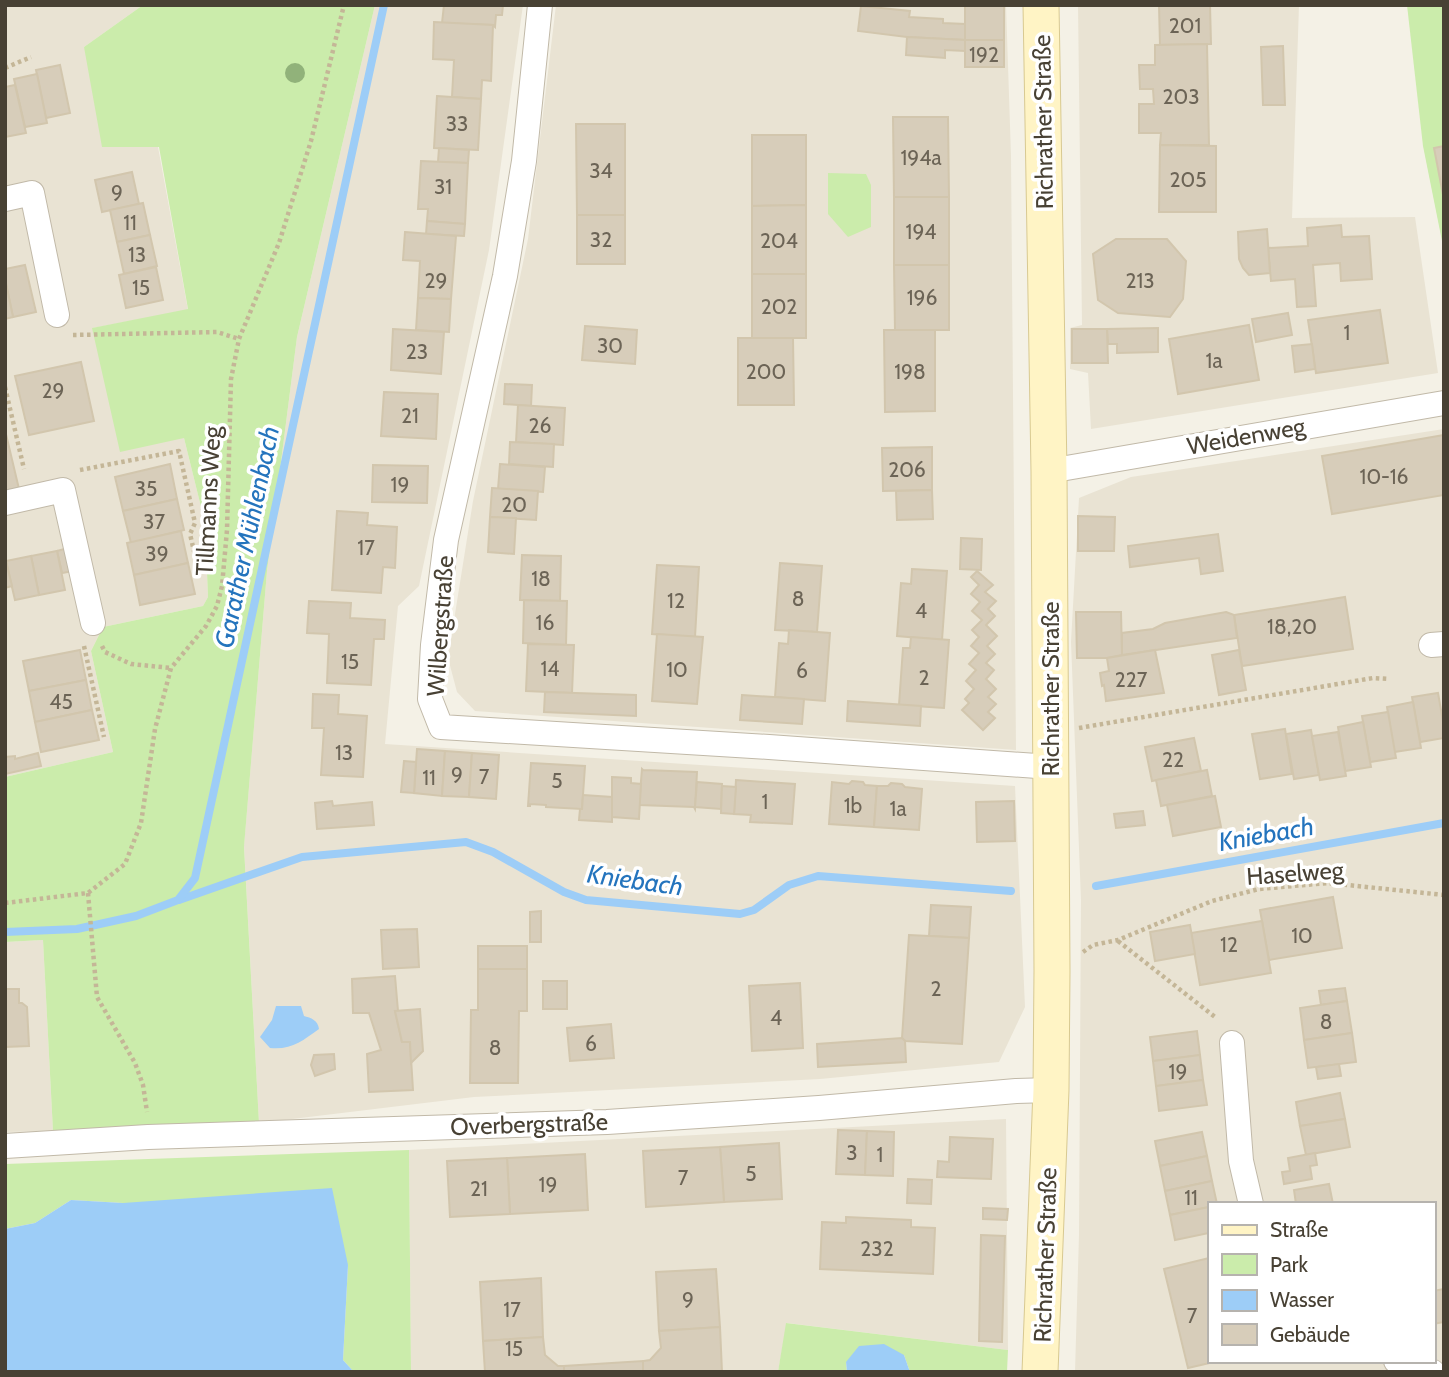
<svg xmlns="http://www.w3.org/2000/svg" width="1449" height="1377" viewBox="0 0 1449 1377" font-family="Cabin,sans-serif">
<rect width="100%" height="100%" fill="#f4f1e6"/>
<g fill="#e9e3d3" fill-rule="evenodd">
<path d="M5,5H143L84,47L158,147L188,310L93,328L184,438L205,523L208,597L203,606L103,627L91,651L113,752L5,777Z"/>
<path d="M375,5H523L489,250L419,586L398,606L385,744L1015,786L1025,1007L999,1062L820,1079L474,1097L259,1123L244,846L267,571L297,337Z"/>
<path d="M556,5H1006L1011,156L1016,750L475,711L457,692L448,658L473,501L528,239Z"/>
<path d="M1078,5H1299L1292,218L1415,217L1438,373L1091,429L1088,373L1070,369V328L1082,325Z"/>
<path d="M1444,429V1372H1075L1079,1235L1081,900L1071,642L1079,498L1131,477ZM1209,1204H1433V1361H1209Z"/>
<path d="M43,940L53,1131L5,1132V942Z"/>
<path d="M1006,1119L1008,1350L787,1323L778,1372H411L409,1150Z"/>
</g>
<g fill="#cbecab">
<path d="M143,5H375L297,337L267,571L244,847L259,1123L53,1131L43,940L5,942V777L113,752L91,651L103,627L203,606L208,597L205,523L184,438L120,452L92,328L188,309L159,147H102L84,47Z"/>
<path d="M1407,5H1444V251L1423,146Z"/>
<path d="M828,173L866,174L871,185V227L848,237L828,214Z"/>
<path d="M409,1150L411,1372H354L343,1360L348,1265L123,1203L71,1200L35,1223L5,1229V1164Z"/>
<path d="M786,1323L1008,1350L1007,1372H910L904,1355L846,1362L847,1372H778Z"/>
</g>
<g fill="#9dcdf7">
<path d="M276,1006H301L304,1016C311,1018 318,1020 319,1029C302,1041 292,1050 270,1048L260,1037L272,1020Z"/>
<path d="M332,1188L348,1265L343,1360L354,1372H5V1229L35,1223L71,1200L123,1203Z"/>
<path d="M884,1344L904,1355L910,1372H847L846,1362L859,1346Z"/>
</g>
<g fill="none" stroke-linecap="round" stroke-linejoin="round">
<g stroke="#9dcdf7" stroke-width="8">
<path d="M1096,886L1444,823"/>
<path d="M179,900L302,857L466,842L493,852L564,892L586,900L740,914L754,910L789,885L818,876L1011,891"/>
<path d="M5,932L77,929L136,916L178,900L195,878L384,5"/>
</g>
</g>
<g fill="#d7cdba" stroke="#d2c6ad" stroke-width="2">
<path d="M444,5H503L502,15H496L495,27L493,25L442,23Z"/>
<path d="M965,5L1004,6V40H965Z"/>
<path d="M1159,5H1210L1211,44L1160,45Z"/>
<path d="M861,6L910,11L909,17L943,19V23L965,24V40L907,37L858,31Z"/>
<path d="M434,22L493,25L491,81L482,80L481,99L452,97L454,60L433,59Z"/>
<path d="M907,37L965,40V51L945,50V58L906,55Z"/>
<rect x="965" y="40" width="39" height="27"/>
<path d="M1207,44L1209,145H1160L1161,133H1139V104H1154L1153,89H1140L1139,65H1155V45Z"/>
<path d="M1283,46L1285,105H1263L1261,47Z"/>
<path d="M60,65L70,113L46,118L36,70Z"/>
<path d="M37,74L47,123L25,127L14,79Z"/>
<path d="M15,85L26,133L5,137V87Z"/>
<path d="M437,96L481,99L478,150L434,148Z"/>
<path d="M893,117H948L949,197H894Z"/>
<path d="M576,124H625V215H577Z"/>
<path d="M752,135H806V205L752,206Z"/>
<path d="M1160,145L1216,146V212H1159Z"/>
<path d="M1444,146V200L1434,148Z"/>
<path d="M439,148L469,150L468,163L438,162Z"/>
<path d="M421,161L468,163L465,224L427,221L428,209H418Z"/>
<path d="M132,172L139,204L102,212L95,180Z"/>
<rect x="894" y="197" width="55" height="68"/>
<path d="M143,203L150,235L117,242L110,210Z"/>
<path d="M806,205V274H752V206Z"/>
<rect x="577" y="215" width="48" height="49"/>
<path d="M427,221L465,224L464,236L426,234Z"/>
<path d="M1341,225L1342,237L1369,236L1372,279L1341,281L1340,263L1313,265L1316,306L1297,307L1295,279L1271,281L1268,248L1308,246L1307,228Z"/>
<path d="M1267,229L1270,273L1249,275L1243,268L1239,259L1238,232Z"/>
<path d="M405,232L456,236L451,299L418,298L420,261L403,260Z"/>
<path d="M150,235L157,266L124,274L117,242Z"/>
<path d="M1116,239H1167L1186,261L1183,299L1170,317L1118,313L1098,300L1093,254Z"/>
<path d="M25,265L36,312L13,317L5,279V269Z"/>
<path d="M894,265H949V330H895Z"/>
<path d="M156,267L163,300L126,308L119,275Z"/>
<rect x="752" y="274" width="54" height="64"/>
<path d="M5,279L13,317L5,319Z"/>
<path d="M418,298L451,299L449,332L416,330Z"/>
<path d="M1380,310L1388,363L1316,373L1308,320Z"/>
<path d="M1288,313L1292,335L1256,342L1252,319Z"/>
<path d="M1249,325L1259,380L1178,394L1169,339Z"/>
<path d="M585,326L637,330L635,364L582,360Z"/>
<path d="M1158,328V352L1117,353V344H1108L1107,329Z"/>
<path d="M393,329L444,332L441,374L391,370Z"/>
<path d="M1072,329H1107L1108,363H1072Z"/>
<path d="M884,330H935V411L885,412Z"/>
<path d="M738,338H793L794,405H738Z"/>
<path d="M1312,344L1315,369L1295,372L1292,346Z"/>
<path d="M81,362L94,421L29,435L15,376Z"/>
<path d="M505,384L532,385L531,406L504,404Z"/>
<path d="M384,392L438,394L436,439L381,436Z"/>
<path d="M518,405L565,408L563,445L516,442Z"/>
<path d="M5,430L19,489L5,492Z"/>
<path d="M1444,435V495L1332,514L1322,456Z"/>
<path d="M510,442L554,444L553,467L509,464Z"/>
<path d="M932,447V490L883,491L882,448Z"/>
<path d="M170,464L177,499L123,511L115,477Z"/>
<path d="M500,464L545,467L543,492L498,489Z"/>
<path d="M373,465L428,466L427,503L372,502Z"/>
<path d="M492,488L538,491L536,520L490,517Z"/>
<path d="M932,490L933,519L897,520L896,491Z"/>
<path d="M177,499L184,530L131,543L123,511Z"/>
<path d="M337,511L368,513L367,525L397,527L395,568L383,567L381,593L332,590Z"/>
<path d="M1078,516L1115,517L1114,551H1078Z"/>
<path d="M490,517L516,518L514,554L488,552Z"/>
<path d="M181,531L188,563L134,575L127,543Z"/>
<path d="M1218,534L1223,571L1201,574L1199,558L1130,567L1128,546Z"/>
<path d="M961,538L982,539L981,570L960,569Z"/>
<path d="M68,548L73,571L62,573L57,551Z"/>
<path d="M57,551L65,590L39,595L31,556Z"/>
<path d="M522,555L561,556L560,601L520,600Z"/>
<path d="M31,556L39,595L15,600L6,561Z"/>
<path d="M5,557L12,586L5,588Z"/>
<path d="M188,563L195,594L140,605L134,575Z"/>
<path d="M780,563L822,566L817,632L775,630Z"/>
<path d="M657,565L699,567L695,637L652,634Z"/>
<path d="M912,569L947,571L942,640L897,636L901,583L911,584Z"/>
<path d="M977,571L993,585L985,592L996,601L988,609L995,616L986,625L997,636L987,646L995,654L986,663L994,670L986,679L996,689L988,697L996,704L988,712L995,718L983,730L962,710L969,703L965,699L974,689L966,681L976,670L969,664L979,653L971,646L979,637L972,630L982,620L972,611L980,602L971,594L979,585L971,577Z"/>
<path d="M1345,597L1353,649L1242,666L1234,615Z"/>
<path d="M524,600L567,601L566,645L523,643Z"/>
<path d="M309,601L351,603L350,618L385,620L384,639H374L371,685L327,683L329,634L307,633Z"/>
<path d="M1076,612H1121L1122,655L1107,658H1077Z"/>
<path d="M1226,612L1234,615L1237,638L1122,655V633L1153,629L1165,623Z"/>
<path d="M789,630L830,633L825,701L775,697L779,643L788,644Z"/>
<path d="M657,634L703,637L697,704L652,701Z"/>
<path d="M911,637L949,640L944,708L899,705L903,648H910Z"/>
<path d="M528,644L574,645L572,693L526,691Z"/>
<path d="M80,650L86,680L29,691L23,661Z"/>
<path d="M1155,650L1164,693L1106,701L1104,685L1102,686L1100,673L1109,671L1107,658Z"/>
<path d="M1239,650L1246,690L1219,695L1212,655Z"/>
<path d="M86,680L92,710L35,722L29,691Z"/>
<path d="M545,692L636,695V716L544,712Z"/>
<path d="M1438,693L1444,727V738L1420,742L1412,697Z"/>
<path d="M313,694L339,695L338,714L367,716L363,777L321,775L324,728H312Z"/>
<path d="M742,695L804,699L802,724L740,720Z"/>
<path d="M848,701L921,706L920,726L847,721Z"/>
<path d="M1413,702L1421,748L1394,752L1387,707Z"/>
<path d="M92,710L99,740L41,752L35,722Z"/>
<path d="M1388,712L1396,758L1370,762L1362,716Z"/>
<path d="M1363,722L1371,767L1345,771L1338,727Z"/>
<path d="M1285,729L1292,774L1260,779L1252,734Z"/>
<path d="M1311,730L1319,775L1294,779L1286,734Z"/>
<path d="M1338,732L1346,776L1320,780L1312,736Z"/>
<path d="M1194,738L1201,771L1152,781L1145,747Z"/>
<path d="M417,749L445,751L442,796L414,793Z"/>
<path d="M445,751L472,753L469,797L442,796Z"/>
<path d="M38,753L41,766L5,774V757L15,756V759Z"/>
<path d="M472,753L499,755L496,799L469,797Z"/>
<path d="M404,761L416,762L414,793L401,792Z"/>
<path d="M531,763L585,766L582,809L546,807V805L530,804V806H528Z"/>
<path d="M642,769L643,770L697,772L695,809L694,807L639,805Z"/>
<path d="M1207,770L1212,796L1161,806L1156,780Z"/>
<path d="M612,777L631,778V783L641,784L639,819L612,817Z"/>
<path d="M736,780L795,784L792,824L750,822L751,815L734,814Z"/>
<path d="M852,781L863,782L865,785L877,786L874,827L829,824L832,782L849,784Z"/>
<path d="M697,782L722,784L721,809L695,807Z"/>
<path d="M891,783L902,784L905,787L922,789L919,830L874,827L877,786H888Z"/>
<path d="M722,786L736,787L734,814L721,813Z"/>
<path d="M583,795L612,797V822L579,820L580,809H582Z"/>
<path d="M1215,796L1221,827L1173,836L1167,805Z"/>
<path d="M332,801L333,806L372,802L374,825L317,829L315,803Z"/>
<path d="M1014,801L1015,841L977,842L976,802Z"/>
<path d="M1143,811L1145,825L1116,828L1114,814Z"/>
<path d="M1333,897L1342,948L1269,960L1260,910Z"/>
<path d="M931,905L971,907L969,938L929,936Z"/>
<path d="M541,911V942H530V912Z"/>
<path d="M1262,921L1271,973L1200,985L1191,933Z"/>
<path d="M1190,925L1195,954L1155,961L1150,932Z"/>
<path d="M417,929L419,967L383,969L381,930Z"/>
<path d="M909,935L969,938L962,1044L905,1041L902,1038Z"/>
<rect x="478" y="946" width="49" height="23"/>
<path d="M478,969H527V1011H519L518,1083H470L471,1010H478Z"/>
<path d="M395,976L398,1011H395L402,1042H410L413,1090L369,1092L367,1054L381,1050L369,1013H353L352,979Z"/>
<rect x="543" y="981" width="24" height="28"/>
<path d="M800,983L803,1048L752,1051L749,986Z"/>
<path d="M1345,988L1347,1001L1321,1005L1319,991Z"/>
<path d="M5,989H19V1003H22L27,1007L29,1046L5,1047Z"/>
<path d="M1347,1001L1352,1033L1304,1040L1300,1008Z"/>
<path d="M420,1009L423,1051L411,1063L410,1042H402L395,1011Z"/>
<path d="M611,1024L614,1058L570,1061L567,1028Z"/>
<path d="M1197,1031L1200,1055L1153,1061L1150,1037Z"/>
<path d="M1352,1033L1356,1062L1308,1068L1304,1040Z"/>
<path d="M902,1038L905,1041L906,1062L818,1067L817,1044Z"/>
<path d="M334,1054L335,1069L315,1076L311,1065L314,1055Z"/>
<path d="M1200,1055L1203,1080L1156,1086L1153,1061Z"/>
<path d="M1339,1064L1341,1076L1318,1079L1316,1067Z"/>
<path d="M1203,1080L1207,1105L1159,1111L1156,1086Z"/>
<path d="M1340,1093L1345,1119L1300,1126L1296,1102Z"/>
<path d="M1345,1119L1350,1147L1306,1155L1300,1126Z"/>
<path d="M838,1130L867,1131L865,1175L836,1174Z"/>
<path d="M867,1131L894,1132L893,1176L865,1175Z"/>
<path d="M1202,1132L1207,1156L1160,1166L1155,1141Z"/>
<path d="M950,1137L993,1139L991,1179L937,1177L938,1161L949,1162Z"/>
<path d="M779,1143L782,1199L724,1202L720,1147Z"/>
<path d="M720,1147L724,1202L646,1207L643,1151Z"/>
<path d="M1315,1153L1317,1165L1310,1166L1312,1179L1284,1184L1282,1172L1290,1171L1288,1158Z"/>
<path d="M585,1154L588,1210L510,1214L507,1158Z"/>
<path d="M1207,1156L1212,1181L1165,1191L1160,1166Z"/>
<path d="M507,1158L510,1214L450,1217L447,1161Z"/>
<path d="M908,1179L932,1180L931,1204L907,1203Z"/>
<path d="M1212,1181L1217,1204H1209V1207L1170,1215L1165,1191Z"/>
<path d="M1329,1184L1333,1204H1296L1294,1190Z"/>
<path d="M1209,1207V1233L1175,1240L1170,1215Z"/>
<path d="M983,1208L1008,1209L1007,1220L983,1219Z"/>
<path d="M846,1217L911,1220V1227L935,1228L933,1274L820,1269L822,1222L846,1223Z"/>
<path d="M981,1235L1005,1236L1002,1342L979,1341Z"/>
<path d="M1209,1258V1361H1218L1188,1368L1164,1269Z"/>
<path d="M716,1269L720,1327L659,1331L656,1272Z"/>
<path d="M541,1278L543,1337L483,1341L480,1282Z"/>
<path d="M1444,1289V1322L1433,1324V1291Z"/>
<path d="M720,1327L722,1372H643V1361L650,1360L661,1348L659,1331Z"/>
<path d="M543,1337L545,1355L558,1366H564V1372H485L483,1341Z"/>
<path d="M643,1361V1372H564V1366Z"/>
</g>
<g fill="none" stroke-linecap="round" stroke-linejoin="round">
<g stroke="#c1b9a8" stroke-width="26">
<g id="street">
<path d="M540,5L524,161L505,276L446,540L433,645L430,699L441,727L769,747L1051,767"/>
<path d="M5,199L32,193L57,315"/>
<path d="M1049,471L1444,403"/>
<path d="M5,503L63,490L93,623"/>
<path d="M1431,645L1444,644"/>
<path d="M1232,1043L1241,1161L1251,1204"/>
<path d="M5,1146L148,1137L607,1122L819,1108L1016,1091L1051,1090"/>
<path d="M1396,1361L1419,1370L1433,1372"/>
</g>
</g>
<g stroke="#d8c991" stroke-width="37">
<path id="secondary" d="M1040,1372L1051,1090L1052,971L1049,471L1041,5"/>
</g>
<g stroke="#c4b697" stroke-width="4.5" stroke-dasharray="3.5 3.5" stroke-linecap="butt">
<path d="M5,68L31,57"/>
<path d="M73,335L217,332L239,339"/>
<path d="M5,387L24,469"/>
<path d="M80,470L179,451L195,523L190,534L197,564"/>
<path d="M84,646L104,737"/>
<path d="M102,646L105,652L131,664L171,668"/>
<path d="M1079,728L1373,678L1389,679"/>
<path d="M88,893L97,997L135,1063L143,1085L147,1112"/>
<path d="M5,903L88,893L125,864L141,823L155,729L171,668L206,626L217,606L222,586L227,530L231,379L239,339L279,243L311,141L344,5"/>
<path d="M1118,941L1215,1017"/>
<path d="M1083,952L1093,945L1118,940L1212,901L1259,889L1328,883L1444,895"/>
</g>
<use href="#street" stroke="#fff" stroke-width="24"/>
<use href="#secondary" stroke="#fff4c5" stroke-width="35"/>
</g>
<circle fill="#91b27a" cx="295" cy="73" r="10"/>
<g text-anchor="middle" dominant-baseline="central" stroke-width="7" stroke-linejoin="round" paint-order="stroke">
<g font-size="21" fill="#6c6456">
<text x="1185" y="25">201</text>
<text x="984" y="54">192</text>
<text x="1181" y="96">203</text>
<text x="457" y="123">33</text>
<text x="921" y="157">194a</text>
<text x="601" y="170">34</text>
<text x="1188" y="179">205</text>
<text x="443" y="186">31</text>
<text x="117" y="192">9</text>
<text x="130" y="222">11</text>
<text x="921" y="231">194</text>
<text x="601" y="239">32</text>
<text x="779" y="240">204</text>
<text x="137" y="254">13</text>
<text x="436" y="280">29</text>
<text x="1140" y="280">213</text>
<text x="141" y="287">15</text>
<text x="922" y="297">196</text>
<text x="779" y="306">202</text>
<text x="1347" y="332">1</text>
<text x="610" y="345">30</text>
<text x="417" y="351">23</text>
<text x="1214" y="360">1a</text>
<text x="766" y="371">200</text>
<text x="910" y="371">198</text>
<text x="53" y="390">29</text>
<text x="410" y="415">21</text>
<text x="540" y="425">26</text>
<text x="907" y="469">206</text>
<text x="1384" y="476">10-16</text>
<text x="400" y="484">19</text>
<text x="146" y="488">35</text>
<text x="514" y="504">20</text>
<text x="154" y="521">37</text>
<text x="366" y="547">17</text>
<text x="157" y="553">39</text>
<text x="541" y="578">18</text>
<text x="798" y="598">8</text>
<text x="676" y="600">12</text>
<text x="921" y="610">4</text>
<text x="545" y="622">16</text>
<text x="1292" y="626">18,20</text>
<text x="350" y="661">15</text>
<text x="550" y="668">14</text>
<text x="677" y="669">10</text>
<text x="802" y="670">6</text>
<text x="924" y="677">2</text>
<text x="1131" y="679">227</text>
<text x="61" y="701">45</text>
<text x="344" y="752">13</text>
<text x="1173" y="759">22</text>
<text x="457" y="774">9</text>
<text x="484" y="776">7</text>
<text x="429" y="777">11</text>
<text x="557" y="780">5</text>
<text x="765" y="801">1</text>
<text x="853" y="805">1b</text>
<text x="898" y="808">1a</text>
<text x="1302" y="935">10</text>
<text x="1229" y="944">12</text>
<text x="936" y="988">2</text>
<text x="776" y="1017">4</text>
<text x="1326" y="1021">8</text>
<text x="591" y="1043">6</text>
<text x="495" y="1047">8</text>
<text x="1178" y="1071">19</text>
<text x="852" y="1152">3</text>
<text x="880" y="1154">1</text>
<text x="751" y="1173">5</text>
<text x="683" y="1177">7</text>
<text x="548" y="1184">19</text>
<text x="479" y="1188">21</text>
<text x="1191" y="1197">11</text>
<text x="877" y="1248">232</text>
<text x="688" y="1299">9</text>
<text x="512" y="1309">17</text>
<text x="1192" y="1315">7</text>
<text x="514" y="1348">15</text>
</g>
<g font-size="24" fill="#484134" stroke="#fff">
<text transform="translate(1043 122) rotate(-91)">Richrather Straße</text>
<text transform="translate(1246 436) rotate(-10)">Weidenweg</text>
<text transform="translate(208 501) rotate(-87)">Tillmanns Weg</text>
<text transform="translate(440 626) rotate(-86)">Wilbergstraße</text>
<text transform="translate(1050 689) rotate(-90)">Richrather Straße</text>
<text transform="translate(1295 873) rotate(-4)">Haselweg</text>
<text transform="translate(529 1124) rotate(-2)">Overbergstraße</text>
<text transform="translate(1045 1255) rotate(-88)">Richrather Straße</text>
</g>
<g font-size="26" font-style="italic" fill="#2474bd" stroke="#fff">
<text transform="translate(247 537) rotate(-78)">Garather Mühlenbach</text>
<text transform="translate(1266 834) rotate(-10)">Kniebach</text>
<text transform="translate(635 880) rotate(8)">Kniebach</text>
</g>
</g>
<rect width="1449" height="1377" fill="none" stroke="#484134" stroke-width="14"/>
<rect x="1208" y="1202" width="228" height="161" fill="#ffffff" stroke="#b6b3ae" stroke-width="2"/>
<rect x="1222" y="1225" width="35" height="10" fill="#fff4c5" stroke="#b6b3ae" stroke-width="2"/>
<text x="1270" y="1237" font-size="21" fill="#484134">Straße</text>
<rect x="1222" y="1254" width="35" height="21" fill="#cbecab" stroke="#b6b3ae" stroke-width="2"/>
<text x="1270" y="1272" font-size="21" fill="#484134">Park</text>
<rect x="1222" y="1290" width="35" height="21" fill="#9dcdf7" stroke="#b6b3ae" stroke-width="2"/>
<text x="1270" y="1307" font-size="21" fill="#484134">Wasser</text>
<rect x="1222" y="1324" width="35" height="21" fill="#d7cdba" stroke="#b6b3ae" stroke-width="2"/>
<text x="1270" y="1342" font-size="21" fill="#484134">Gebäude</text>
</svg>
